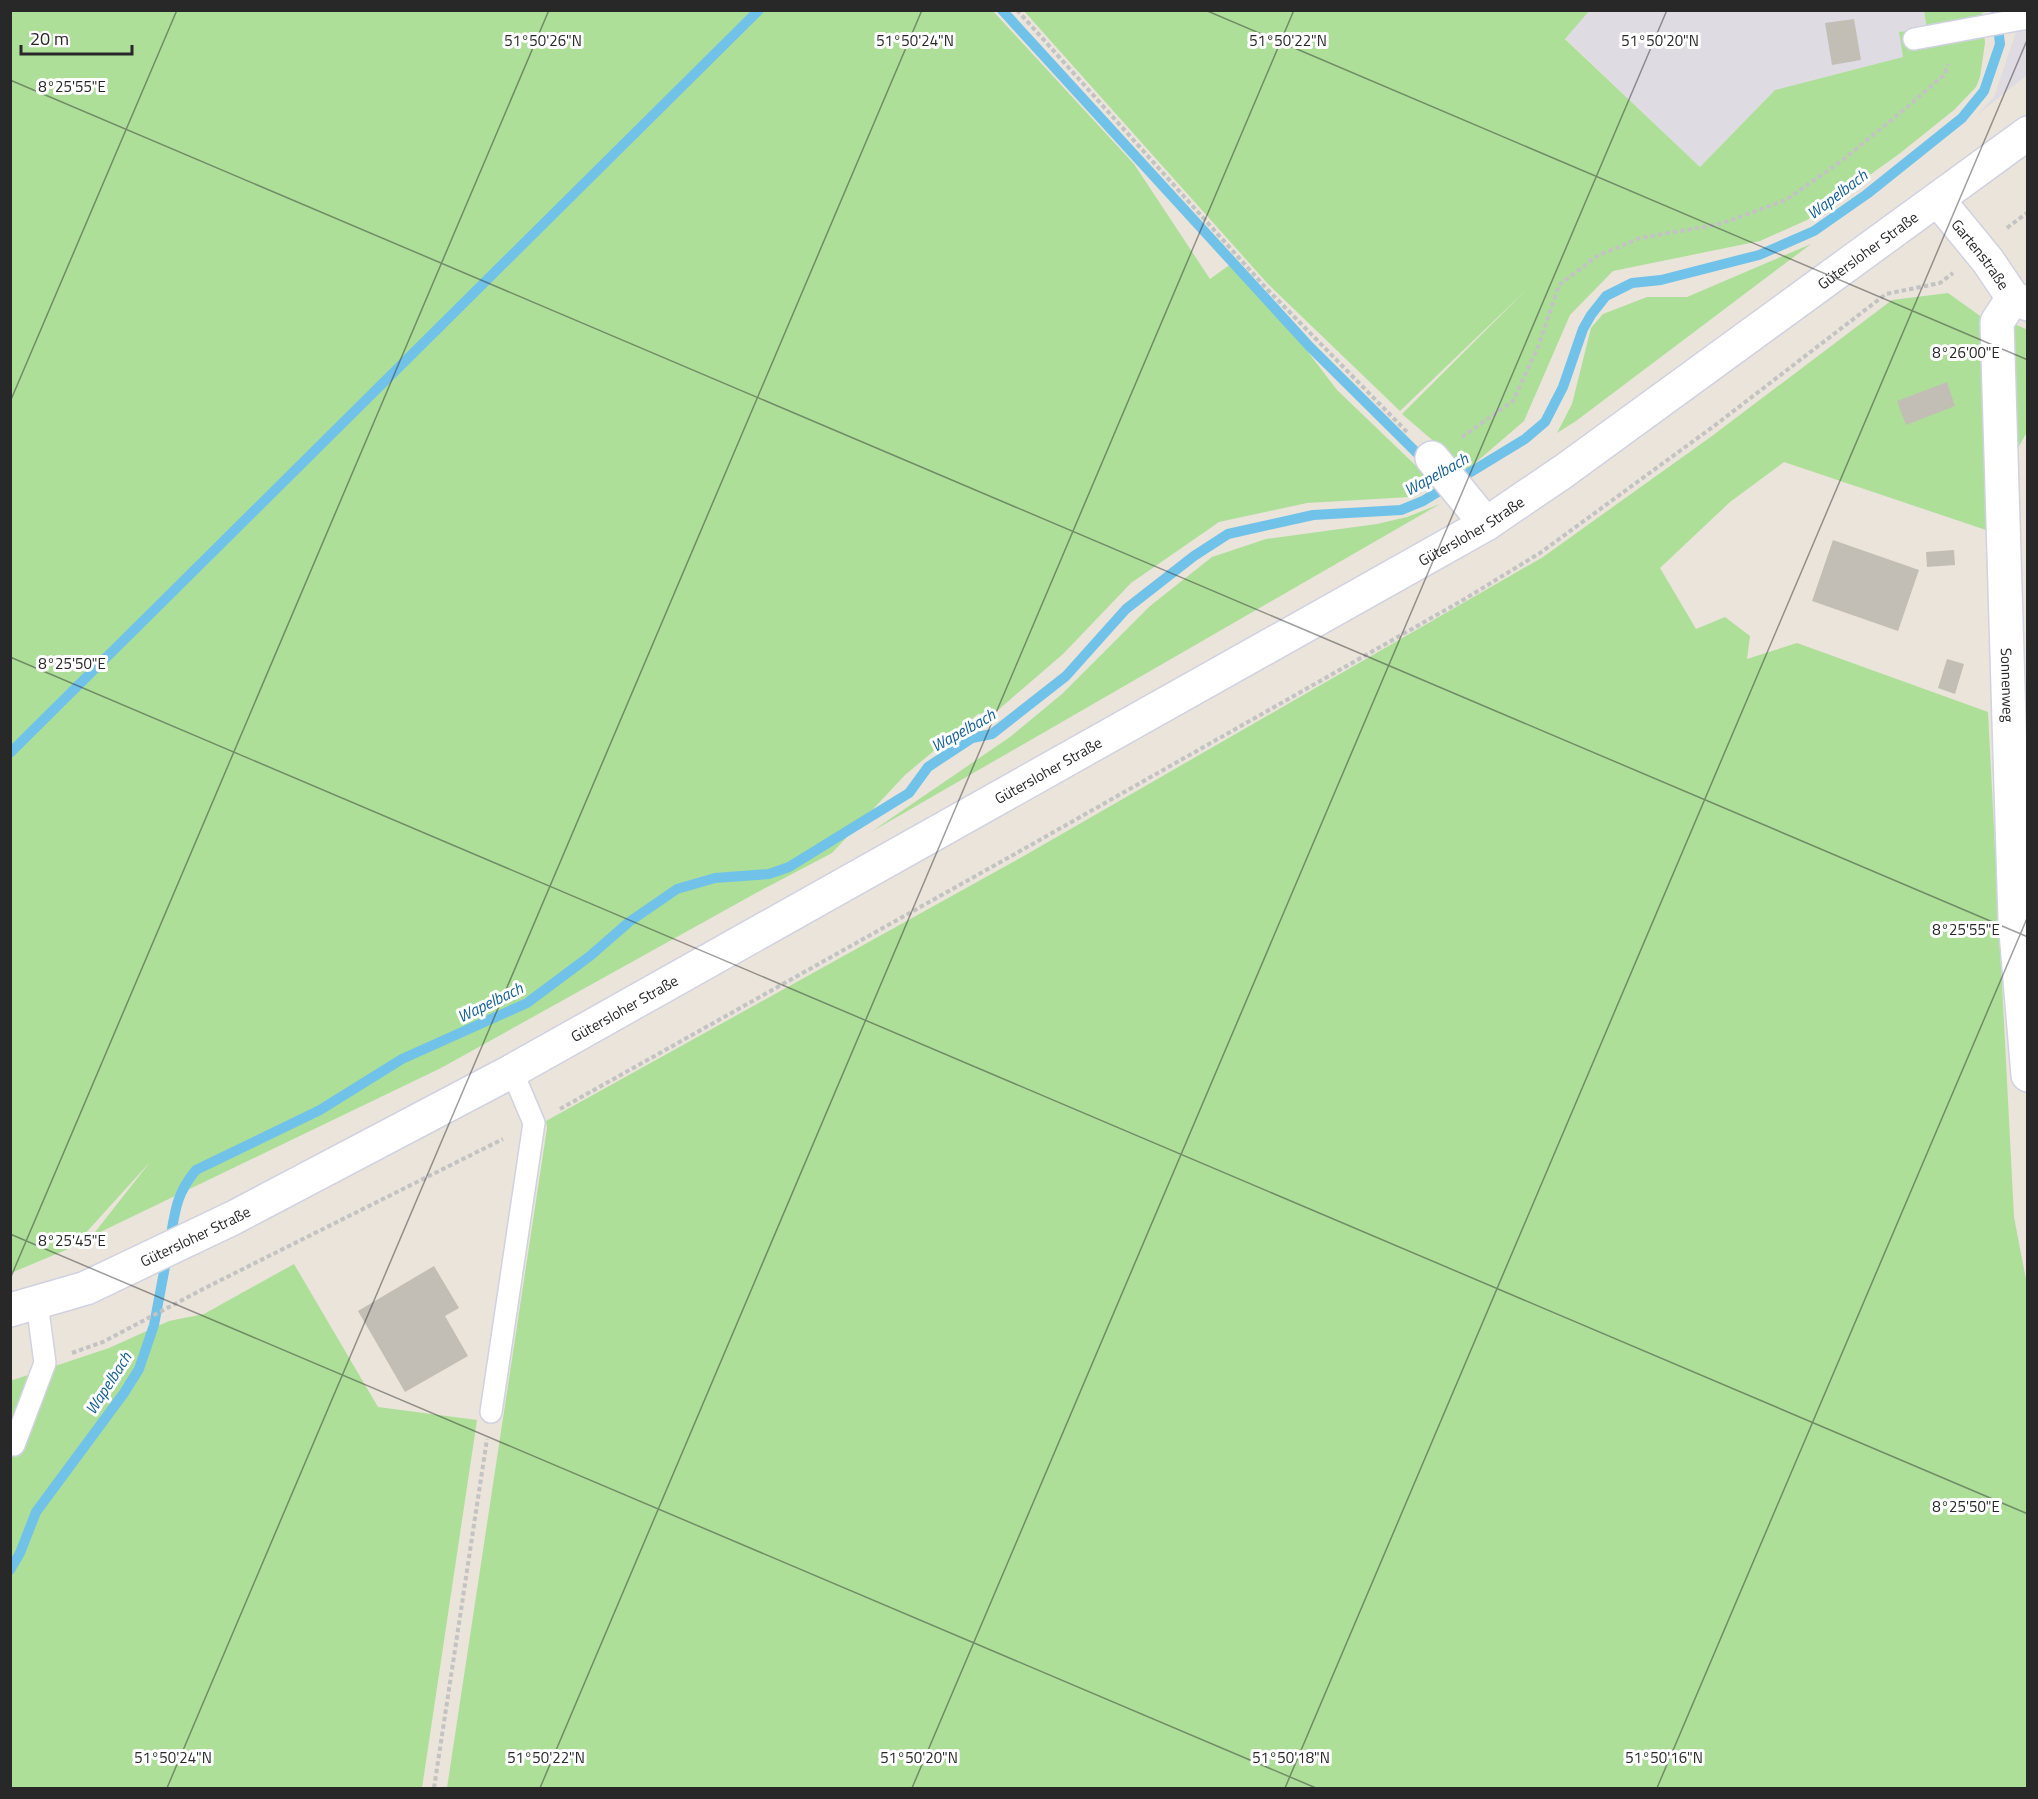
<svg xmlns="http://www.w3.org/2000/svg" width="2038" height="1799" viewBox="0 0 2038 1799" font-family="'Titillium Web',sans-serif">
<rect width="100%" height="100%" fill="#eae4db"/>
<g fill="#dedbe3">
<path d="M1589,10L1924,11L1927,29L1903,57L1775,90L1700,167L1565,38Z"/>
<path d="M2013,11H2027V75L1977,115L1994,97L2016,32Z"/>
</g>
<g fill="#addf99">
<path d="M11,11H993L1134,164L1210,279L1235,261L1259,288L1337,390L1434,483L1410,497L1307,503L1219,522L1131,583L1063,654L997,711L978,714L905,775L832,853L756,893L441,1068L92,1236L150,1162L73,1247L11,1273Z"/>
<path d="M1024,11H1589L1565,39L1700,167L1775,90L1903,57L1899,32L1927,29L1924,11H1990L1982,13L1985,43L1980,77L1976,87L1954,110L1899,154L1807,220L1760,241L1613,271L1570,315L1524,421L1467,470L1402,414L1526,290L1400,411L1268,284Z"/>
<path d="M1811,244L1576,421L1557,433L1572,404L1591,328L1603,314L1647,297H1687Z"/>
<path d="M1948,293L1983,318L1989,531L1784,462L1730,502L1660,568L1696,629L1725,617L1750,636L1747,659L1797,643L1988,712L2014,1217L2028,1290L2027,1788H447L547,1128L546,1121L1022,857L1543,557L1712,436L1892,300Z"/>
<path d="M2012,323L2028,330L2027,432L2015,453Z"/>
<path d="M1440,504L871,832L1010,737L1062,694L1150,606L1212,557L1266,539L1377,524L1407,517Z"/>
<path d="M294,1264L378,1407L477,1420L422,1788H11L10,1381L109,1348L169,1321L204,1314Z"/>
</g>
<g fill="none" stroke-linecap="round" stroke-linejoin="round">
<g stroke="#71c2e9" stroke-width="10">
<path d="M1002,10L1310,347L1425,461"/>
<path d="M10,753L759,10"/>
<path d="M170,1241C175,1211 176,1194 196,1170L320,1110L402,1059L527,1003L590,956L629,922L677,889L715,878L769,874L789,867L909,793L928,767L972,738L992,734L1066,676L1126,609L1194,556L1228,534L1313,515L1401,510L1423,501L1525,439L1545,422L1563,387L1583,329L1591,315L1606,296L1632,283L1661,280L1759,255L1814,231L1867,194L1962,118L1984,91L2000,44L1996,10"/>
<path d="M10,1570L20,1553L36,1512L124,1393L139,1369L154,1325L167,1256"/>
</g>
</g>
<g fill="#c2beb6">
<path d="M1854,19L1861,60L1832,65L1825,23Z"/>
<path d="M1947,382L1955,406L1906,425L1897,401Z"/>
<path d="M1833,540L1919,570L1898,631L1812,601Z"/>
<path d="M1954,550L1955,565L1927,567L1926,552Z"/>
<path d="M1947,659L1964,664L1955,694L1938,688Z"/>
<path d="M434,1266L459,1308L445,1316L468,1356L405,1392L358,1311Z"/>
</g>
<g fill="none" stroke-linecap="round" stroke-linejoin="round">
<g stroke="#d0d2e1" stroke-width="24">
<g id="service">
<path d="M1914,39L2028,18"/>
<path d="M491,1412L534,1123L512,1071"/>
<path d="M14,1445L45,1363L37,1303"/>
</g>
</g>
<g stroke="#d0d2e1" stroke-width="36">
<g id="minor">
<path id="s1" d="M1938,200L1988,261L2013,298L2028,304"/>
<path id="s2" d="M2013,298L1997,322L2015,920L2028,1075"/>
<path d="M1432,458L1486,524"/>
</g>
</g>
<g stroke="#d0d2e1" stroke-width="36">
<g id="secondary">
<path id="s3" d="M10,1310L86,1288L233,1218L512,1071L1486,524L1564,471L2028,133"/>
</g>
</g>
<g stroke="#c3c3c3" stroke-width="4" stroke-dasharray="4.5 3" stroke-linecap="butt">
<path d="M1017,10L1266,288L1408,433"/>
<path d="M2007,228L2028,212"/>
<path d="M1462,437L1513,401L1538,347L1559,285L1597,256L1640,238L1720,224L1786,200L1844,159L1906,108L1945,74L1948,64"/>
<path d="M560,1109L1022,850L1463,600L1540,553L1714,426L1886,294L1940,283L1953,273"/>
<path d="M72,1353L103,1342L205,1288L503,1139"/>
<path d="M434,1788L487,1439"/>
</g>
<use href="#service" stroke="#fff" stroke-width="21"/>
<use href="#minor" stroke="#fff" stroke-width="33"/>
<use href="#secondary" stroke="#fff" stroke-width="33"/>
</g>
<path fill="none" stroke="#282828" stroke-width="1.5" stroke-opacity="0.45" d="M1205,10L2028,360M10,80L2028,937M10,402L177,10M10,657L2028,1514M10,1234L1316,1788M10,1279L549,10M167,1788L922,10M540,1788L1294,10M912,1788L1667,10M1285,1788L2028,38M1657,1788L2028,916"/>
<g text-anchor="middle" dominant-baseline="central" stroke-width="6" stroke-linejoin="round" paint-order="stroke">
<g font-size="15" fill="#282828" stroke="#fff">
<text stroke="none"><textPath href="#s3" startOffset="2144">Gütersloher Straße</textPath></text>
<text stroke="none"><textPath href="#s1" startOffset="69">Gartenstraße</textPath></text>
<text stroke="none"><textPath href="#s3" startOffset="1658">Gütersloher Straße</textPath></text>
<text stroke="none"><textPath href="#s2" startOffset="392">Sonnenweg</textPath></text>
<text stroke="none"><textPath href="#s3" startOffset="1172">Gütersloher Straße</textPath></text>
<text stroke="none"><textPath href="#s3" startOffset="686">Gütersloher Straße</textPath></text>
<text stroke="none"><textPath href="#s3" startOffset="200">Gütersloher Straße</textPath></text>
</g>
<g font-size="16" font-style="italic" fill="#135e92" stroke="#fff">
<text transform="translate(1837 194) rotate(-37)">Wapelbach</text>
<text transform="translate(1436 474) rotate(-29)">Wapelbach</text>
<text transform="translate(963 730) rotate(-29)">Wapelbach</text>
<text transform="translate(490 1002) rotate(-26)">Wapelbach</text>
<text transform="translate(108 1383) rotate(-57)">Wapelbach</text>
</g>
</g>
<g font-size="15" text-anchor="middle" fill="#282828" stroke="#fff" stroke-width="6" stroke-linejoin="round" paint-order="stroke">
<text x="543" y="46">51°50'26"N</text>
<text x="1288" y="46">51°50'22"N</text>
<text x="915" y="46">51°50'24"N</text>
<text x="1660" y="46">51°50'20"N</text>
<text x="72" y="92">8°25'55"E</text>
<text x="1966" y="358">8°26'00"E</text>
<text x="72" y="669">8°25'50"E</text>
<text x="1966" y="935">8°25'55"E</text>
<text x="72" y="1246">8°25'45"E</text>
<text x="1966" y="1512">8°25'50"E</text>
<text x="173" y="1763">51°50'24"N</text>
<text x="546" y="1763">51°50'22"N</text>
<text x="919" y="1763">51°50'20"N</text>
<text x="1291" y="1763">51°50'18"N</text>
<text x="1664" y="1763">51°50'16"N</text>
</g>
<rect width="2038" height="1799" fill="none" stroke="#282828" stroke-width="24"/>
<path d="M21 45v9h111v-9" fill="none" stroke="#282828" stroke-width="3"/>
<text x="30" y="45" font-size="18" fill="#282828" stroke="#ffffff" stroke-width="4.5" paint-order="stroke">20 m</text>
</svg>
